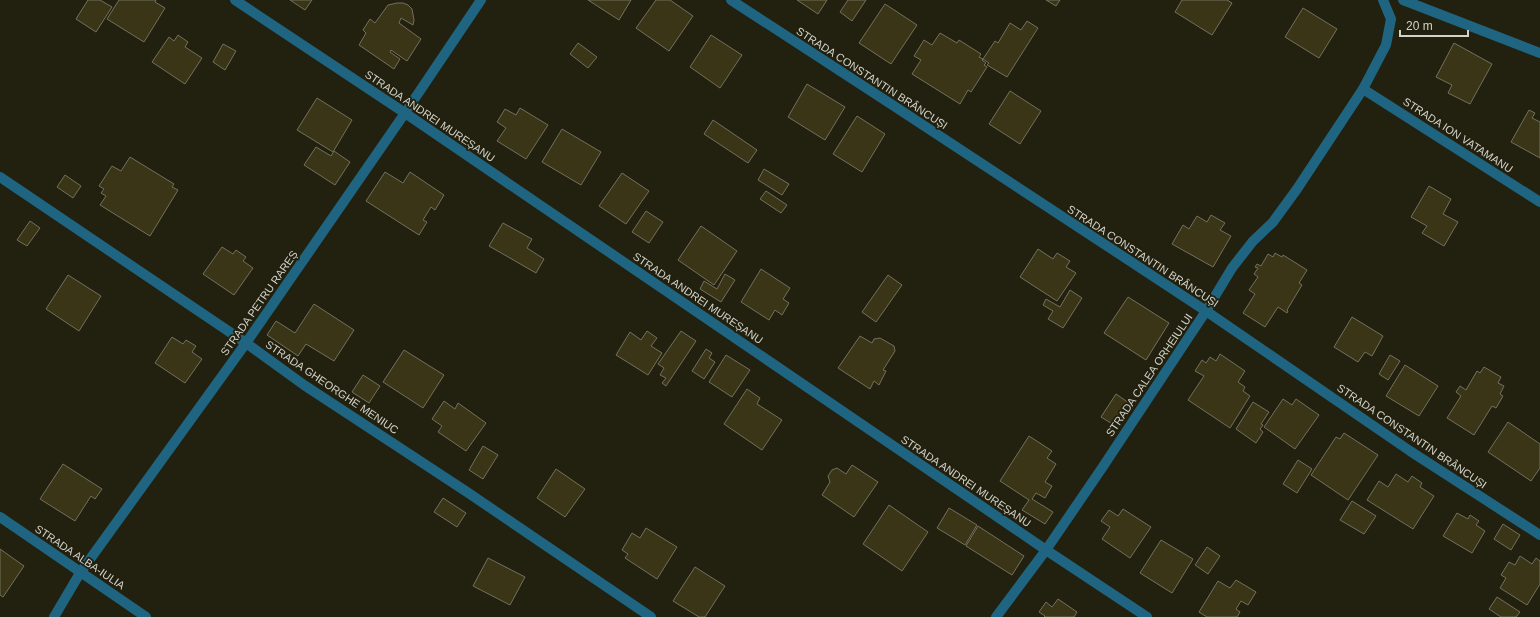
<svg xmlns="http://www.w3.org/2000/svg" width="1540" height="617" viewBox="0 0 1540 617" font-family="Helvetica,sans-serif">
<rect width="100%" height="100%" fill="#22200f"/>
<g fill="#393516" stroke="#73715e">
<path d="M88,0H100L112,7L96,32L76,19Z"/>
<path d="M119,0H156L155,2L165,8L144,42L107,19Z"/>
<path d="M290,0H312L305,10Z"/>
<path d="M588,0H631L619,20Z"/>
<path d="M656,0H670L693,16L669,51L636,28Z"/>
<path d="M797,0H827L818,14Z"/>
<path d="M848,0H866L852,21L840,12Z"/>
<path d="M1046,0H1060L1056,6Z"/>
<path d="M1182,0H1227L1232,3L1212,35L1175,12Z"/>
<path d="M397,3H403L408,5L412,9L414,20L413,25L401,18L399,23L421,39L407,61L391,50L390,52L400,59L394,69L359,45L366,33L363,30L370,19L375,23L388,5Z"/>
<path d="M885,4L917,25L891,64L859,43Z"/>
<path d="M1303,8L1337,29L1319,58L1285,37Z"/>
<path d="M1027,21L1038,28L1007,77L987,65L989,63L983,59L995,41L998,43L1010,23L1021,30Z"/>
<path d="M940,33L957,43L959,40L981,54L979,57L983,59L982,60L986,63L984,65L987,67L971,92L968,90L960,104L912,74L921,60L914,56L924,40L932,45Z"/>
<path d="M178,35L188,42L185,47L202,58L185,84L152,62L169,37L174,41Z"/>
<path d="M711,35L742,55L720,88L690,67Z"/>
<path d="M578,43L597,57L588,68L570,54Z"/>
<path d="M1454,43L1492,64L1470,104L1448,93L1452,85L1436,77Z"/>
<path d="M223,44L236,51L225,70L213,62Z"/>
<path d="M807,84L845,107L825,140L788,117Z"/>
<path d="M1010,91L1041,111L1020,144L989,124Z"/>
<path d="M317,98L352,120L333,152L297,130Z"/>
<path d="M520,108L548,125L526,159L497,141L506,128L497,122L505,109L516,115Z"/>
<path d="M1529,110L1535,113L1532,118L1540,122V158L1511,142Z"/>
<path d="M857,116L885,134L862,172L833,154Z"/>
<path d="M713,120L757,150L748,163L704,134Z"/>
<path d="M562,129L601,152L581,185L542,162Z"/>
<path d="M316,147L331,156L334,151L350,162L335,185L304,165Z"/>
<path d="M130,157L174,184L172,187L178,190L150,236L100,205L106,196L101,193L104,189L99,186L112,166L121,171Z"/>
<path d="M764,169L789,184L782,195L758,180Z"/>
<path d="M385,172L403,183L410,172L444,195L435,210L431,207L423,220L427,222L419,235L366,201Z"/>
<path d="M622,173L649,191L626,224L599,206Z"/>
<path d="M65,175L81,186L73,198L57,187Z"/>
<path d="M1429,186L1451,199L1443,214L1458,222L1444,246L1422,233L1427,226L1411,217Z"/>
<path d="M766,191L787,205L781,213L760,199Z"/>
<path d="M646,211L663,222L649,243L632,232Z"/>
<path d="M1211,215L1225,223L1220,230L1231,236L1213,267L1172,244L1183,225L1189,229L1197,216L1207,222Z"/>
<path d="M30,221L40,228L27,246L17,240Z"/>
<path d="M503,223L532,239L527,248L544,259L536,273L489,246Z"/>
<path d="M701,226L737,251L714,285L678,260Z"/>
<path d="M222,247L233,254L236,250L246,257L243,261L253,268L234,295L203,274Z"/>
<path d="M1038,249L1053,259L1057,253L1070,261L1066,267L1076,273L1057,301L1020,277Z"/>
<path d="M1275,253L1282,257L1283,255L1307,270L1299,283L1302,285L1287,310L1288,311L1287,313L1278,307L1265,327L1243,313L1255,294L1249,290L1258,277L1254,274L1258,268L1255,267L1257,264L1261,266L1268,254L1273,257Z"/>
<path d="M761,269L790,288L783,299L789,303L782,315L775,310L769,320L741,302Z"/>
<path d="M725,274L735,280L721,302L700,289L704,281L717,289Z"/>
<path d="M68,275L101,296L79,331L46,309Z"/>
<path d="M888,275L902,285L876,322L862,312Z"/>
<path d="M1070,290L1082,298L1063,328L1048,319L1053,311L1043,305L1046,299L1060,307Z"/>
<path d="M1128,297L1169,323L1146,360L1104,333Z"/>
<path d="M314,304L354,330L334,361L306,344L298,356L267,335L276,321L295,333Z"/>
<path d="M1352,317L1383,336L1372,356L1365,352L1358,362L1334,347Z"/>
<path d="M647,331L657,338L651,346L662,353L648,375L616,355L630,332L641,340Z"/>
<path d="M681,331L696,341L666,386L662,383L666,378L660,375L664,368L658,364Z"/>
<path d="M860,336L872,343L874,339L880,338L894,346L895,351L883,370L886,371L879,385L874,381L870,389L838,368Z"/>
<path d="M172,337L183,344L186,340L196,346L192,352L202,359L185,383L155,363Z"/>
<path d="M706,349L712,353L709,358L715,362L704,379L692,371Z"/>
<path d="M404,350L444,375L423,408L383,382Z"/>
<path d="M1220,354L1245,371L1238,382L1245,387L1243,391L1250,396L1230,428L1188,400L1204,376L1195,371L1202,360L1206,363L1210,357L1216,361Z"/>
<path d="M726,355L750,370L732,397L709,382Z"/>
<path d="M1390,355L1400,361L1388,380L1379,374Z"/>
<path d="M1405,365L1438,386L1419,416L1386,396Z"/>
<path d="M1484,367L1501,377L1498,383L1504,386L1500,394L1503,396L1496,408L1492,406L1474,435L1447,418L1461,396L1456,392L1460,386L1466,390L1477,371L1480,373Z"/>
<path d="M363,375L380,386L369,403L352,392Z"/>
<path d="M747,389L760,398L757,404L782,420L762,450L724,424Z"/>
<path d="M1116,394L1129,403L1114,425L1101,417Z"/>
<path d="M1283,399L1292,405L1296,399L1319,415L1295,449L1264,427Z"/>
<path d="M444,401L455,409L458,403L486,423L466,451L438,432L442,426L432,419Z"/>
<path d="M1253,402L1269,412L1261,424L1263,425L1260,429L1263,432L1256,443L1236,429Z"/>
<path d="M1508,422L1540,444V468L1531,481L1488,452Z"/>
<path d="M1344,433L1378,455L1348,500L1311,475L1336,437L1340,439Z"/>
<path d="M1029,436L1052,451L1047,458L1056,464L1045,482L1052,486L1045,498L1036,493L1032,499L1053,512L1045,524L1022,510L1029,500L1000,481Z"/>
<path d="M483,446L498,455L483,479L469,470Z"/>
<path d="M1298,460L1312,469L1297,493L1283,484Z"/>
<path d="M63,464L102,489L95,499L91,496L75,521L40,499Z"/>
<path d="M852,465L878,482L854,517L822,495L830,482L828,476L832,470L837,468L846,474Z"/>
<path d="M556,469L585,489L565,517L537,498Z"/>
<path d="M1396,474L1408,482L1412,476L1422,483L1420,487L1434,496L1413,529L1367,500L1379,481L1388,487Z"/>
<path d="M443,498L466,513L457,527L434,512Z"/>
<path d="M1352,501L1376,516L1364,534L1340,520Z"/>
<path d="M889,505L928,532L902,571L863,544Z"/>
<path d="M949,508L977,525L965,545L937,528Z"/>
<path d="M1123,509L1151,527L1130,558L1102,539L1110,527L1101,521L1109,510L1118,516Z"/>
<path d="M1457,513L1468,519L1470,515L1479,521L1476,525L1485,531L1472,553L1443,536Z"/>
<path d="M1503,524L1520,535L1511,550L1494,539Z"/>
<path d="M978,526L1024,556L1012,575L966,546Z"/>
<path d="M646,528L677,547L657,579L625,558L628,554L622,550L632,533L640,538Z"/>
<path d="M1161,540L1193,559L1172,593L1140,573Z"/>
<path d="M1207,547L1220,556L1208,574L1195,565Z"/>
<path d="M0,549L24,566L3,597L0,595Z"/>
<path d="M1520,556L1532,564L1536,558L1540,561V584L1527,605L1500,588L1506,578L1501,575L1509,562L1515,565Z"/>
<path d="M488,558L525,577L510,605L473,586Z"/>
<path d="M695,567L725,586L705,617H699L673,601Z"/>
<path d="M1236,580L1256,592L1248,605L1241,601L1236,609L1240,612L1237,617H1207L1199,612L1218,581L1230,588Z"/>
<path d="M1497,597L1520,612L1516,617H1501L1489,609Z"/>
<path d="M1058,599L1077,612L1074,617H1044L1045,616L1039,612L1046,602L1052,607Z"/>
</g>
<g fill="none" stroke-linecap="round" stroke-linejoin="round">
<g stroke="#1f6581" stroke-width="10">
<path d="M235,0L405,113L1046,550L1147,617"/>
<path d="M731,0L894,106L1206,311L1410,451L1540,535"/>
<path d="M1403,0L1540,53"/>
<path d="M1363,89L1540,202"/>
<path d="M0,177L246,343L304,385L467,492L651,617"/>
<path d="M0,517L146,617"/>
<path d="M54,617L80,573L246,343L405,113L481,0"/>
<path d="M996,617L1046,550L1102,468L1206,311L1232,268L1253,241L1273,222L1297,189L1363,89L1386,45L1391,19L1383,0"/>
</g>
</g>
<g text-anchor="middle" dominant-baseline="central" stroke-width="3.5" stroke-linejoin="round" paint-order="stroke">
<g font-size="11" fill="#d3d2c8" stroke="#22200f">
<text transform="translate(872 78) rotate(33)">STRADA CONSTANTIN BRÂNCUȘI</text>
<text transform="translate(430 116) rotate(34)">STRADA ANDREI MUREȘANU</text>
<text transform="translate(1458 135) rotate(33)">STRADA ION VATAMANU</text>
<text transform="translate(1143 256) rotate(33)">STRADA CONSTANTIN BRÂNCUȘI</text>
<text transform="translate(698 298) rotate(34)">STRADA ANDREI MUREȘANU</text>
<text transform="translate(259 303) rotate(-55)">STRADA PETRU RAREȘ</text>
<text transform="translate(1149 375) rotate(-56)">STRADA CALEA ORHEIULUI</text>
<text transform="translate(332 387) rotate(34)">STRADA GHEORGHE MENIUC</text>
<text transform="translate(1412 436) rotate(34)">STRADA CONSTANTIN BRÂNCUȘI</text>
<text transform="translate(966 481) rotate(34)">STRADA ANDREI MUREȘANU</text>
<text transform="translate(80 557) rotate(34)">STRADA ALBA-IULIA</text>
</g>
</g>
<path d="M1400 30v6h68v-6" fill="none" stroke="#d3d2c8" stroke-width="2"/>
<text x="1406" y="30" font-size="12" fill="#d3d2c8" stroke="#22200f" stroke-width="3" paint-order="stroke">20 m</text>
</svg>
